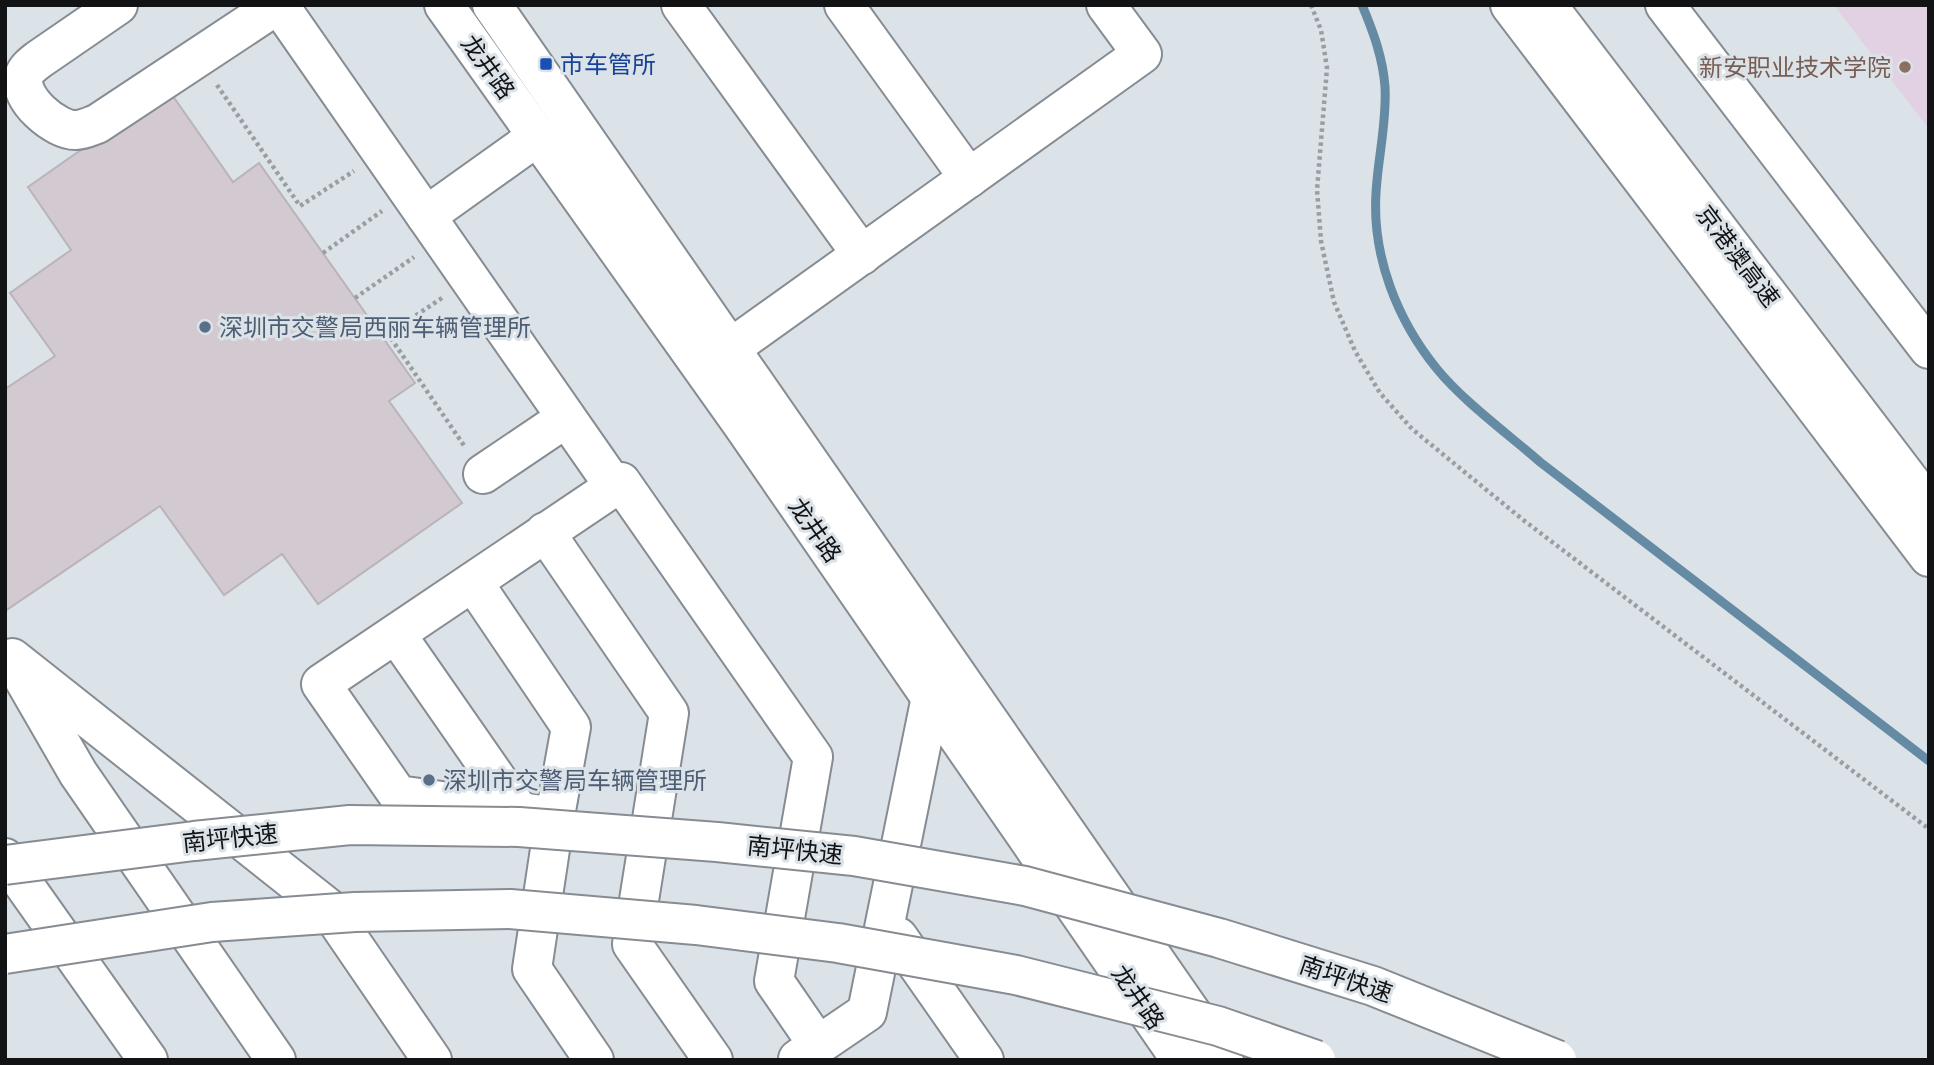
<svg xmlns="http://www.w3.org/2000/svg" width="1934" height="1065" viewBox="0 0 1934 1065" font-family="Cabin,'Noto Sans SC',sans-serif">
<rect width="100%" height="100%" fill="#dbe2e8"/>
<path fill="#e2d1e2" d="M1834,5H1929V129Z"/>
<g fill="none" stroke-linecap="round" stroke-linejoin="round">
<path stroke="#658ba4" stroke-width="9" d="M1362,5C1373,31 1383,58 1385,87C1387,122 1378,157 1376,193C1372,256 1397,320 1437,369C1463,401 1508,434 1540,462L1929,761"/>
</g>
<path fill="#d2cad0" stroke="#bab3b9" stroke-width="2" d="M168,89L233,182L259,163L415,383L389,401L462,503L318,604L282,554L224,595L160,506L5,611V389L55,356L10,293L71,250L28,187Z"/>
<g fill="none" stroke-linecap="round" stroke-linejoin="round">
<g stroke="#868c92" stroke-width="42">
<g id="minor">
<path d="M118,5L38,60C33,64 26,69 24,76C17,98 56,131 76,130C83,130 91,126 97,124L277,5"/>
<path d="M279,5L614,486"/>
<path d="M444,5L742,424L1181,1060"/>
<path d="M492,5L1224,1060"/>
<path d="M681,5L862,255"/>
<path d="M844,5L969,178"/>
<path d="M426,216L538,136"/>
<path d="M731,348L1142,54L1106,5"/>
<path d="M483,474L566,418"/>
<path d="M545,532L669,713L632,944L713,1060"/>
<path d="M473,582L571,727L555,816L532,969L594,1060"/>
<path d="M396,634L519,811"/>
<path d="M12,658L328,908L432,1060"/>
<path d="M22,676L78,773L276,1060"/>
<path d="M542,815L398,795L321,684L621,482L813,757L774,981L818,1045"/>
<path d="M5,858L148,1060"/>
<path d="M898,937L984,1060"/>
<path d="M798,1059L867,1012L931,697"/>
</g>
</g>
<g stroke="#868c92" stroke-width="42">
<g id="highway">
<path d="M1510,5L1929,557"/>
<path d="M1547,5L1929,506"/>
<path d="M1665,5L1929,349"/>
</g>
</g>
<g stroke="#999ea3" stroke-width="4.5" stroke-dasharray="3.5 3.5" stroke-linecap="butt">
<path d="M1311,5L1321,30L1327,68L1317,190L1321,241L1334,302L1355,351L1380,393L1412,429L1522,519L1929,829"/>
<path d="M217,85L300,206L354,171"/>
<path d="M323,253L382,211"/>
<path d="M355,298L414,257"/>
<path d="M442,298L388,334L465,447"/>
</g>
<use href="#minor" stroke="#fff" stroke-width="38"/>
<use href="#highway" stroke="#fff" stroke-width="38"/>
<g stroke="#868c92" stroke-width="42" stroke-linecap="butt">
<g id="highway-bridge">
<path d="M5,865L194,841L350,825L519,827L717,842L854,856L1025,886L1219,938L1373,986L1557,1060"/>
<path d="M5,954L212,922L355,912L510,909L696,925L838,943L1016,975L1218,1026L1316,1060"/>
</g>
</g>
<use href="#highway-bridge" stroke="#fff" stroke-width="38"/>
</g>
<rect fill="#1a4fb4" stroke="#dbe2e8" stroke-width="2.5" x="539" y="57" width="14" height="14" rx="3.5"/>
<circle fill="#8d6e63" stroke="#dbe2e8" stroke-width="2.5" cx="1905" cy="67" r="7"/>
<g fill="#5c6f8a" stroke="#dbe2e8" stroke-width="2.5">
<circle cx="205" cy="327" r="7"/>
<circle cx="429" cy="780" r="7"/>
</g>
<g text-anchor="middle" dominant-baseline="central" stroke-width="6" stroke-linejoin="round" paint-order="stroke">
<g font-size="24" fill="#164399" stroke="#dbe2e8" text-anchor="start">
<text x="560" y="64">市车管所</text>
</g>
<g font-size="24" fill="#111315" stroke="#dbe2e8">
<text transform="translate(488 67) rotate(54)">龙井路</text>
<text transform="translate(1738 256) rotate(53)">京港澳高速</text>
<text transform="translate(815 530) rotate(55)">龙井路</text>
<text transform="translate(230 838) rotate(-6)">南坪快速</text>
<text transform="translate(795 850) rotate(6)">南坪快速</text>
<text transform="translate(1346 979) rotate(19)">南坪快速</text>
<text transform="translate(1138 997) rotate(55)">龙井路</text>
</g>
<g font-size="24" fill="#785e54" stroke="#dbe2e8" text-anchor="end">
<text x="1891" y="67">新安职业技术学院</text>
</g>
<g font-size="24" fill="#4e5e75" stroke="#dbe2e8" text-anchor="start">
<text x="219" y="327">深圳市交警局西丽车辆管理所</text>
<text x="443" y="780">深圳市交警局车辆管理所</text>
</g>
</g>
<rect width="1934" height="1065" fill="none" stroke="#111315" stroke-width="14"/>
</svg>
